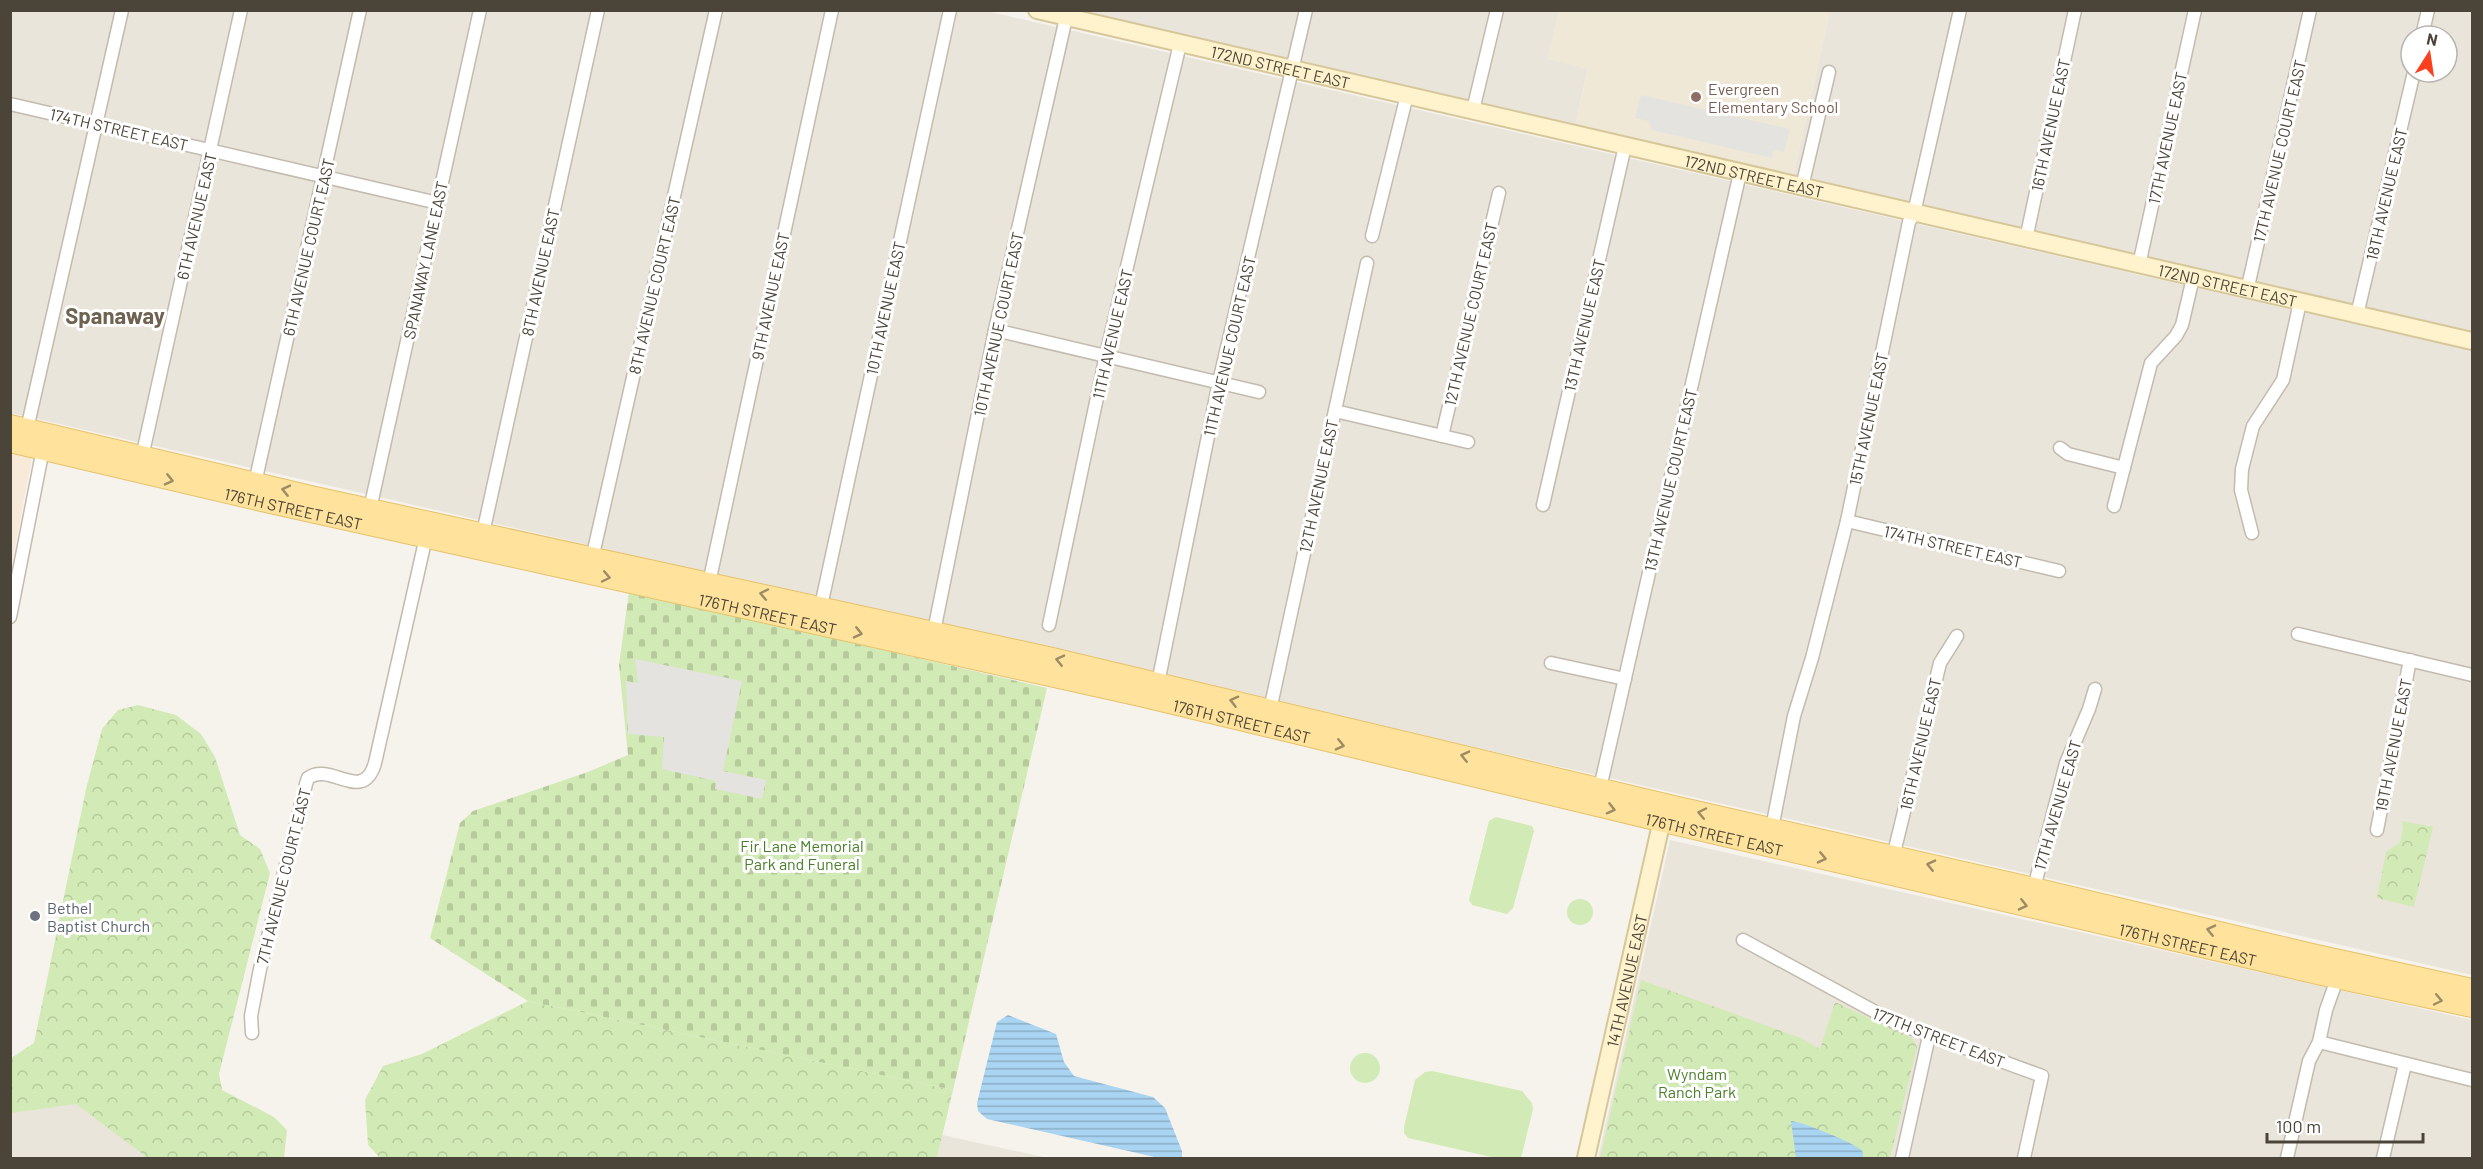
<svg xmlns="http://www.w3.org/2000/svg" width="2483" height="1169" viewBox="0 0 2483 1169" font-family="Barlow,sans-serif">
<defs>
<pattern id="forest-crowns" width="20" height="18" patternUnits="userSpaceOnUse" patternTransform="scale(1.5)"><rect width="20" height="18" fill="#d2eab5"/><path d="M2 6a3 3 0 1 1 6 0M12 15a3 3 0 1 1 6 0" fill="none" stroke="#b6ca9c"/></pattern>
<pattern id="cemetery-stones" width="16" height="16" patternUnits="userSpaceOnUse" patternTransform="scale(1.5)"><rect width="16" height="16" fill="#d2eab5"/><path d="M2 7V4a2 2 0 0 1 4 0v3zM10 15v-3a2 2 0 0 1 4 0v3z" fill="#b6ca9c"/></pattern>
<pattern id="water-rules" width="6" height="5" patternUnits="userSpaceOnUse" patternTransform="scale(1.5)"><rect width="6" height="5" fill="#a9d4f2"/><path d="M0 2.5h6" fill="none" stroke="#8caec5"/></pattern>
</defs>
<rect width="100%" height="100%" fill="#f6f3ec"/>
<g fill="#eae5da" fill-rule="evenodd">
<path d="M11,11H986L2472,351V975L11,413Z"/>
<path d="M1063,11H1559L1548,59L1588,68L1575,126Z"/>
<path d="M1830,11H2472V331L1793,176ZM2411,36H2447V72H2411Z"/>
<path d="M1670,840L2472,1020V1158H1598Z"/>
<path d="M11,1070L126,1096L145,1158H11Z"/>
<path d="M942,1135L1048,1158H937Z"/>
</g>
<path fill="#f7ead8" d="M11,451L32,456L11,569Z"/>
<path fill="#efe8d6" d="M1559,11H1830L1793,176L1575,126L1588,69L1548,59Z"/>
<g fill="#d2eab5">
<path d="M1496,817L1532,826L1534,831L1513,908L1507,914L1472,905L1469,900L1489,821Z"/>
<circle cx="1580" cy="912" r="13"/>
<circle cx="1365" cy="1068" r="15"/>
<path d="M1432,1071L1522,1091L1532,1103L1533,1109L1521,1158H1496L1408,1138L1404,1133V1127L1415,1080L1425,1072Z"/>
</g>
<g fill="url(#forest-crowns)">
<path d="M138,705L176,715L201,734L215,757L240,835L260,849L270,873L219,1074L222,1090L274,1117L287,1130L284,1158H145L144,1155L76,1104L11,1113V1058L34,1043L86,789L102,729L118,710Z"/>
<path d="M2402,821L2433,827L2414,907L2377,898L2386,852L2400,842L2403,828Z"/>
<path d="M1641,980L1801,1038L1820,1049L1835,1002L1912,1038L1917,1047L1890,1158H1600Z"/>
<path d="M528,1001L953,1090L937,1158H380L368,1145L365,1100L383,1066L422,1054Z"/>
</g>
<path fill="url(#cemetery-stones)" d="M629,591L1047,688L953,1090L528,1001L430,938L460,823L473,811L588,772L628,755L619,665Z"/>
<g fill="#e5e3e0">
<path d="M1641,95L1790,129L1784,152L1774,150L1772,158L1652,130L1648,121L1635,118Z"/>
<path d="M635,659L742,681L723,771L766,780L762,799L715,789L716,781L662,769L664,737L628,734L626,681L638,683Z"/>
</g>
<g fill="url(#water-rules)">
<path d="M1008,1015L1056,1034L1064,1062L1074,1076L1153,1097L1165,1108L1182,1151V1157L1180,1158H1159L987,1119L978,1111L977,1103L997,1022Z"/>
<path d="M1791,1121C1800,1121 1855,1143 1861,1150C1864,1153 1863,1154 1863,1158H1796Z"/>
</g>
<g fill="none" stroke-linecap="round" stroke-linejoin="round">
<g stroke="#c2bbae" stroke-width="15">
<g id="street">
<path d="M2422,36L2428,10"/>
<path d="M10,104L438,203"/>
<path d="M1473,110L1497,10"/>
<path d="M1802,187L1829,72"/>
<path d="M1372,236L1407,95"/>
<path d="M2026,239L2075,10"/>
<path d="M2139,265L2195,10"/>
<path d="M2247,291L2310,10"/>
<path d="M2357,315L2414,72"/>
<path d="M995,330L1259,392"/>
<path d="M1335,411L1468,442"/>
<path d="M27,429L122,10"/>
<path d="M1442,436L1499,193"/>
<path d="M2060,448L2068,454L2124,468"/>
<path d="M142,457L241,10"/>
<path d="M255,483L360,10"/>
<path d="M1543,505L1625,146"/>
<path d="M2114,506L2151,363L2176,336L2182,325L2193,278"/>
<path d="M370,509L480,10"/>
<path d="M1847,521L2059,571"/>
<path d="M483,533L598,10"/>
<path d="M2252,533L2241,490L2242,469L2253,426L2283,380L2300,302"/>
<path d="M592,559L716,10"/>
<path d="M709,583L832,10"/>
<path d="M821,606L950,10"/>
<path d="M10,617L43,449"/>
<path d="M1049,625L1106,355L1180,44"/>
<path d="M934,631L995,330L1066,18"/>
<path d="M2298,634L2472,675"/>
<path d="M1551,663L1625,679"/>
<path d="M1158,683L1219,382L1306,10"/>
<path d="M1270,710L1367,263"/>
<path d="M1600,788L1740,173"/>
<path d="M1772,828L1794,716L1812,658L1847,521L1909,222L1914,213L1960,10"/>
<path d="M2377,830L2410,660"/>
<path d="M1893,857L1940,663L1957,636"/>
<path d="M2034,888L2066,763L2089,709L2095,689"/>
<path d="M1743,940L1894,1022L2042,1076L2024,1158"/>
<path d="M252,1033L251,1016L260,969L306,784L308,778C330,761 363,805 375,763L426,537"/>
<path d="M2319,1042L2472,1080"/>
<path d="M1902,1158L1929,1036"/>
<path d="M2287,1158L2309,1061L2319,1042L2326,1010L2337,979"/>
<path d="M2383,1158L2405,1064"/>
</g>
</g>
<g stroke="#d6c79b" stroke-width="20">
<g id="secondary">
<path id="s1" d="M1037,10L2472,341"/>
<path id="s2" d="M1586,1158L1664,811"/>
</g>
</g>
<g stroke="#e6c16a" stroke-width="22">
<g id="primary">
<path d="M10,425L315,497L1048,657L1665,804L2034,888L2312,954L2472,989"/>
<path id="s3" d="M10,442L266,502L1140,696L1647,818L2322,975L2472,1007"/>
</g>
</g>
<use href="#street" stroke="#fff" stroke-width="12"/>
<use href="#secondary" stroke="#fff3cd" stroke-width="16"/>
<use href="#primary" stroke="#ffe39c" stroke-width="20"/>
</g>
<defs><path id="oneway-chevron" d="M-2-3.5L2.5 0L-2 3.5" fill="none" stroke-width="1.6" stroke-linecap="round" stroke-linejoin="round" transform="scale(1.5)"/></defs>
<g stroke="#9c8c66">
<use href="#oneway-chevron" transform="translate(169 480) rotate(13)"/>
<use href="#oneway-chevron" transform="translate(286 490) rotate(-167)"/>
<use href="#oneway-chevron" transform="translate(606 577) rotate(12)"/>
<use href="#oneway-chevron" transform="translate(764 594) rotate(-168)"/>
<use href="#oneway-chevron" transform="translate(858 633) rotate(13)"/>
<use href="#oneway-chevron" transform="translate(1060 660) rotate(-167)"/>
<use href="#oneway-chevron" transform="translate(1234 701) rotate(-166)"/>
<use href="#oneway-chevron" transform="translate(1340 745) rotate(13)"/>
<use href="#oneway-chevron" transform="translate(1465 756) rotate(-167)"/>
<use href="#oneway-chevron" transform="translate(1611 809) rotate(14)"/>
<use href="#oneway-chevron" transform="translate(1702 813) rotate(-168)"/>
<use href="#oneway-chevron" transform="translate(1822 858) rotate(13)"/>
<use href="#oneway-chevron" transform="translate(1931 865) rotate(-167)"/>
<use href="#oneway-chevron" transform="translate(2023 905) rotate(13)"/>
<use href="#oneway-chevron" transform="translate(2211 930) rotate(-167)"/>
<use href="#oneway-chevron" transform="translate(2438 1000) rotate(12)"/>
</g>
<circle fill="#8d6e63" stroke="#fff" stroke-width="2" cx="1696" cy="97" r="6"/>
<circle fill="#6b7280" stroke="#fff" stroke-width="2" cx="35" cy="916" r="6"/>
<g text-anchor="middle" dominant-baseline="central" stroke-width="6" stroke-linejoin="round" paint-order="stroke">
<g font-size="16" fill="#4b4439" stroke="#fff">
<text stroke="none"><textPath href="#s1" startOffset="250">172ND STREET EAST</textPath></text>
<text transform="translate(2050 125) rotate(-78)">16TH AVENUE EAST</text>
<text transform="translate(119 129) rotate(13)">174TH STREET EAST</text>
<text transform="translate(2167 138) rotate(-78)">17TH AVENUE EAST</text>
<text transform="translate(2279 151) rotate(-77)">17TH AVENUE COURT EAST</text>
<text stroke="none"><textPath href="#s1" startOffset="736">172ND STREET EAST</textPath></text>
<text transform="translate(2386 194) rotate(-77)">18TH AVENUE EAST</text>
<text transform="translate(196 216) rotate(-77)">6TH AVENUE EAST</text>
<text transform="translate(308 247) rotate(-77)">6TH AVENUE COURT EAST</text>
<text transform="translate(425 260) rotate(-78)">SPANAWAY LANE EAST</text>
<text transform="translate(540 272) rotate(-78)">8TH AVENUE EAST</text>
<text transform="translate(654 285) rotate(-77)">8TH AVENUE COURT EAST</text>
<text stroke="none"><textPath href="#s1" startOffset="1222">172ND STREET EAST</textPath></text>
<text transform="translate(770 296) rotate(-78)">9TH AVENUE EAST</text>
<text transform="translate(885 308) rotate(-78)">10TH AVENUE EAST</text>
<text transform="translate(1470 314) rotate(-77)">12TH AVENUE COURT EAST</text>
<text transform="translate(998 324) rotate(-78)">10TH AVENUE COURT EAST</text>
<text transform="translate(1584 325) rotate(-77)">13TH AVENUE EAST</text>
<text transform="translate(1112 334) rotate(-77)">11TH AVENUE EAST</text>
<text transform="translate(1229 346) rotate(-77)">11TH AVENUE COURT EAST</text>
<text transform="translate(1868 419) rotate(-78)">15TH AVENUE EAST</text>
<text transform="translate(1670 480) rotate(-77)">13TH AVENUE COURT EAST</text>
<text transform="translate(1318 486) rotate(-78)">12TH AVENUE EAST</text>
<text stroke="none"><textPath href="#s3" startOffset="291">176TH STREET EAST</textPath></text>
<text transform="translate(1953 546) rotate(13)">174TH STREET EAST</text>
<text stroke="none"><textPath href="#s3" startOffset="777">176TH STREET EAST</textPath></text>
<text stroke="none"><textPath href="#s3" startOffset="1263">176TH STREET EAST</textPath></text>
<text transform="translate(1920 744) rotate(-77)">16TH AVENUE EAST</text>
<text transform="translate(2393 745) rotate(-79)">19TH AVENUE EAST</text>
<text transform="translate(2057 805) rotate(-74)">17TH AVENUE EAST</text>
<text stroke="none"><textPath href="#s3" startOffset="1749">176TH STREET EAST</textPath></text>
<text transform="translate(283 876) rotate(-76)">7TH AVENUE COURT EAST</text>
<text stroke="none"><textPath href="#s3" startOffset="2235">176TH STREET EAST</textPath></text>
<text stroke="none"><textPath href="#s2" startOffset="182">14TH AVENUE EAST</textPath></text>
<text transform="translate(1939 1037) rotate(21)">177TH STREET EAST</text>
</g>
<g font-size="16" fill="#785e54" stroke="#fff" text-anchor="start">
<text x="1708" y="88">Evergreen<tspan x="1708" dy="18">Elementary School</tspan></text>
</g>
<g font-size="16" fill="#4a7f2a" stroke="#fff">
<text x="802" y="845">Fir Lane Memorial<tspan x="802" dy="18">Park and Funeral</tspan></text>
<text x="1697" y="1073">Wyndam<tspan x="1697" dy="18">Ranch Park</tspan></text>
</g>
<g font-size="16" fill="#5b616d" stroke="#fff" text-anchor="start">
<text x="47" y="907">Bethel<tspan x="47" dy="18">Baptist Church</tspan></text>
</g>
<g font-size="22" font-weight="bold" fill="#6e6250" stroke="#fff">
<text x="115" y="315">Spanaway</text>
</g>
</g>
<rect width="2483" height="1169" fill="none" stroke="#4b4439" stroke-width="24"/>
<g transform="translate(2429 54) rotate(12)"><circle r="28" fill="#ffffff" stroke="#b7b4b0" stroke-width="1.5"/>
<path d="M0-4.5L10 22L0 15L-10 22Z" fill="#fc3f1d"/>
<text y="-9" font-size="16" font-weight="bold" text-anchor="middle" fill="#4b4439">N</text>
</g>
<path d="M2267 1133v9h156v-9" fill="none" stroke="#4b4439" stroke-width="3"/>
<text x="2276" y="1133" font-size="18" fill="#4b4439" stroke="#ffffff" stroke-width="4.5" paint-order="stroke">100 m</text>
</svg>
